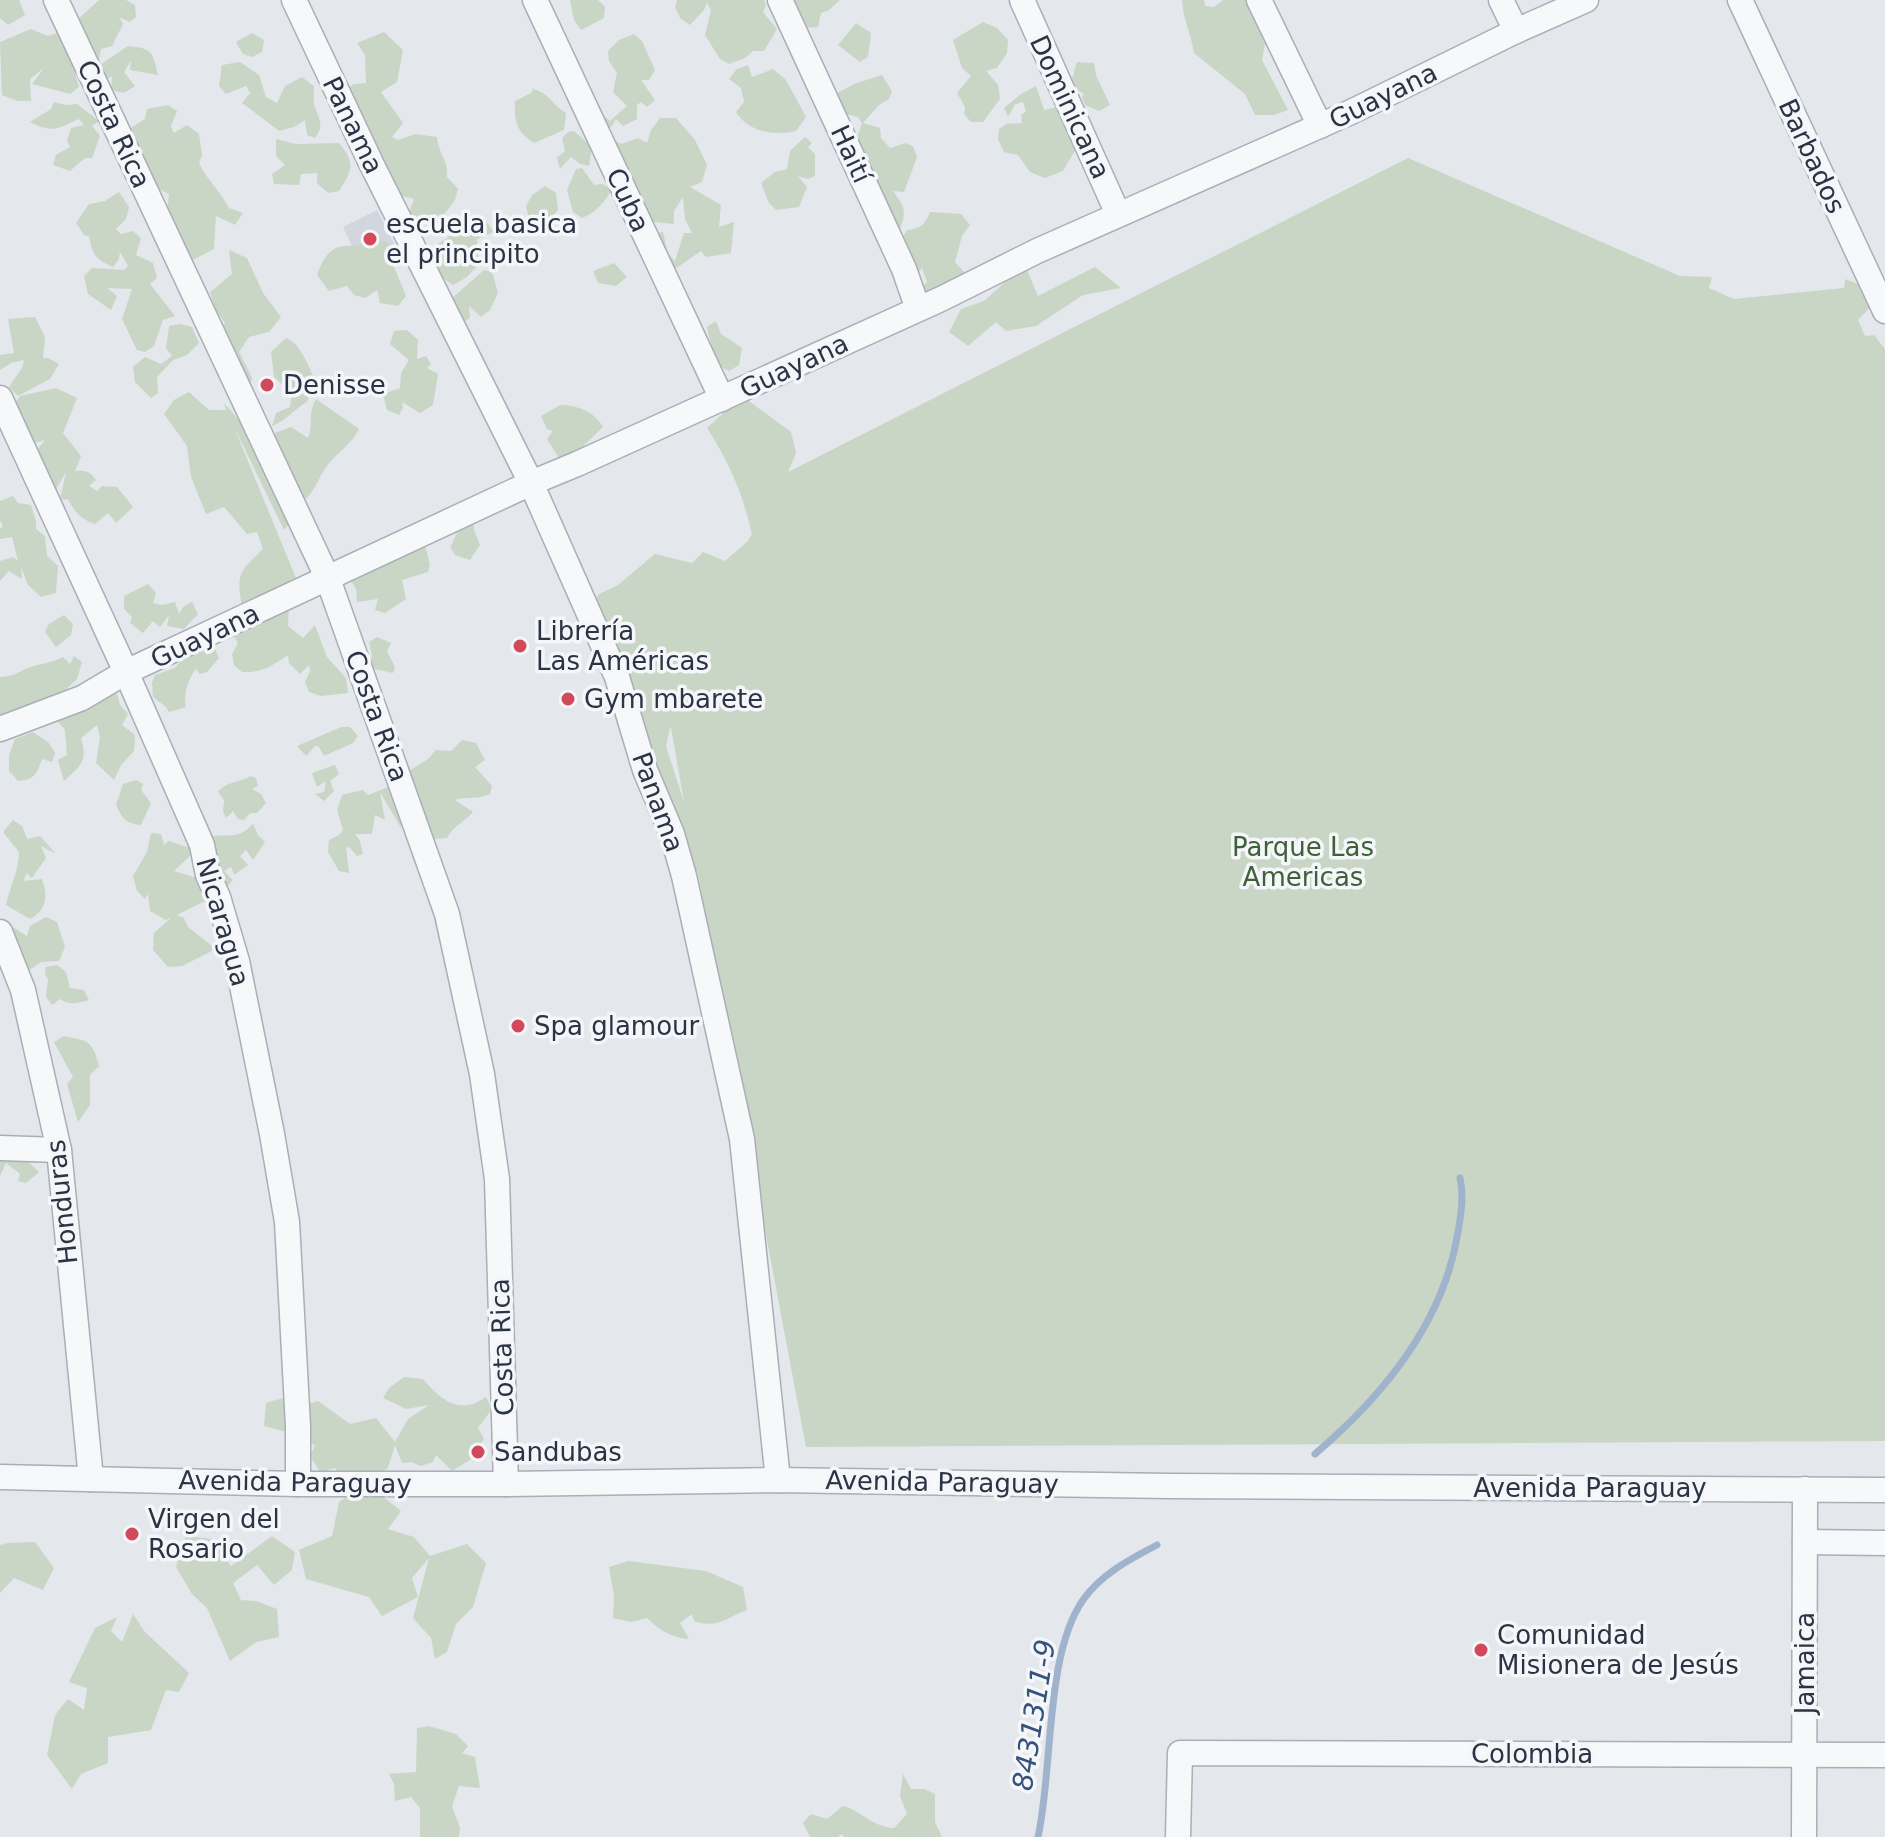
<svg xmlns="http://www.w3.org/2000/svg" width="1885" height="1837" viewBox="0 0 1885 1837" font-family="'DejaVu Sans',sans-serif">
<rect width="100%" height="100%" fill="#e4e7ec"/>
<path fill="#d2d6de" d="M377,210L398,251L362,267L343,227Z"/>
<g fill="#c9d6c5" fill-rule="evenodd">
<path d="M0,0H19L25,15L8,25L0,18Z"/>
<path d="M99,0H126L135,5L136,17L130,22L119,17L123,24L112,46L101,49L99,60L92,58L76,21Z"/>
<path d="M570,0H598L605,7L604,18L581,30L574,20Z"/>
<path d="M677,0H764L766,5L763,12L777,29L764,51H753L745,58L729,64L720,59L705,35L711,10L707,3L704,10L690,25L680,18L675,7Z"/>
<path d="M785,0H840L829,10L821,13L818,27L802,28Z"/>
<path d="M1182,0H1204L1205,6L1214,7L1223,0H1259L1269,21L1262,60L1288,110L1274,115H1255L1245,94L1194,53C1191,34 1183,19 1182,0Z"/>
<path d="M983,22L997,28L1008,40L1007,53L997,68L986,71L998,85L1000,99L983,122H971L964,114L965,107L957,93L971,76L962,68L953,40Z"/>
<path d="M856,23L871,33L868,57L860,62L838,45Z"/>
<path d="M31,29L48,36L63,31L79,87L70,94L32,84L44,68L30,79L31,101H18L2,95L0,42Z"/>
<path d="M384,32L403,50L397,82L381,92L403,123L392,137L398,140L415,134L437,137C438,153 449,161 447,177L458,189L455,200L435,227L408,215L414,199L392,194L385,176L387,164L371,163L345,90L354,84L366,83L365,55L357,43Z"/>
<path d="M252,33L264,40L262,52L252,57L243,54L236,42Z"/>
<path d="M634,34L642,41L655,70L649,80H641L655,100L647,107L641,102L637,105V119L623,126L616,119L612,126L602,133L595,122L601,113L610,121L627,106L613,92L617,73L609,61L608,51L619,40Z"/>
<path d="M128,46C153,48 153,53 158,75L130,70L131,61L124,72L135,86L124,93L111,90L112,76L104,81L97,67Z"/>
<path d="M240,62L259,75L266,97L277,103L285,86L302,77L314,86C314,93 313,101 315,107C320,121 324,125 315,138L307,135L305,120L294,127L279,131L242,103L250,93L246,86L226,94L219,86L222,65Z"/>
<path d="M1077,62L1094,63L1096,75L1110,105L1099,111L1085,105L1082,97L1084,94L1079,91L1075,96L1070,86Z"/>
<path d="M748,65L752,77L773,69L786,80L806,117L796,131C774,136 748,132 736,112L744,102L741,88L729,79L737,69Z"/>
<path d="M882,75L892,91L889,99L879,105L863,123L880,128L881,138L890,148L905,143L913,146L917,157L904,192L893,191C908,210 906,216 896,237L849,161L862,123L858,117L846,114L832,96L854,84Z"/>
<path d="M1036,86L1044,110L1057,107L1076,149L1063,171L1045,178L1030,172L1018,155L1004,152L998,139L999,129L1006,124L1022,123L1021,115L1026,111L1023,102L1015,104L1008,117L1004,108L1021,94Z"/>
<path d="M533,89C551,94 551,104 566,113L564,130L534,143C517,132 514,122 515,101L531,93Z"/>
<path d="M54,102L66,105L77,104L99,121L92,126L100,136L92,158H85L70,171L53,165L56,155L70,147L67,140L71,128L84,125L79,119C59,128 53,134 30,122L51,109Z"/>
<path d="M168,105L177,111L171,126L174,133L187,125L199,134L202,155L199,163C207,180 220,191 229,208L243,213L235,225L216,216L214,249L181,266L169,238L176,225L167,212L169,194L154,187L124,132L145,119L147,109Z"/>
<path d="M660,118H676L695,140L707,165L702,182L690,187L721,205L719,227L734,222L731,253L706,257L701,251L675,269L671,276L652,234L663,232L668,254L675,261L684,233H692L685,219L683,197L674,211V224L654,222L643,204L612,139L621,144L638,138L647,143L651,130Z"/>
<path d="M574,131L592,147L589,166L580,164L571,157L560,169L557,158L565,151L562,138L568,132Z"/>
<path d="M805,137L812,143L808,147L815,154V176L808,179L798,176L807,187L799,207L776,210L769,203L761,183L775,172L787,169L790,151Z"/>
<path d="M276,139L296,144L339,143C356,163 352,171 339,191L328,193L317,183V173L301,174L299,185L274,184L272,174L285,165L276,156Z"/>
<path d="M1408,158L1680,276L1712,277L1709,288L1734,299L1844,288L1845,279L1858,284L1879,298L1858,320L1865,336L1874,335L1885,349V1441L806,1447L697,869L698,911L592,608L599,594L618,585L655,554L692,563L703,552L725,561L748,541L752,534C743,494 729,462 707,428L742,396L791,432L796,453L788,472ZM670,728H671L684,802L666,746Z"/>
<path d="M582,168L594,185L602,184L612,189C606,201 594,214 582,218L573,212L567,190L576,169Z"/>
<path d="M545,186L556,193L558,210L550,220L528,215L526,206L532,195Z"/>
<path d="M119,192L129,207L126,219L116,229L121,234L133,231L141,238L136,255L153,263L157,278L150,284L175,316L163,320L154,346L145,352L137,350L122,319L132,289L107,288L117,296L111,310L88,294L84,276L92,268L124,270L128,266L120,252L119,259L113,267C96,260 92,254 89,236L84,235L76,223L89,204L105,201Z"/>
<path d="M930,212L961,214L970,225L962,236L955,262L965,273L960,279L922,296L918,291L927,282L922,268L912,281L895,251L907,230C921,229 925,224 930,212Z"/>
<path d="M486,221L494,232L477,239L478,265L467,277L453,285L443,278L434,265L438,244L451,235Z"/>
<path d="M372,236L390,244L392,262L406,296L398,306L380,303L377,290L365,298L354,295L347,286L329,291L317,275C325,252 334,243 359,246Z"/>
<path d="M229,250L247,258L263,293L281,317L269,332L249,337L239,352L252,378L247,399L218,342L225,323L215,309L210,292L232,274Z"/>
<path d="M614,263L627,277L616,286L598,283L593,271Z"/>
<path d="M1095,267L1121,288L1083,295L1036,326L1006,331L996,322L968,346L949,332L961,309L984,301L1014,274L1027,270L1038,296Z"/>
<path d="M484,270L492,272L498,293L490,310L481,317L469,306L470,318L461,324L449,301Z"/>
<path d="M35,317L45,337L43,358H48L59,364L50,379L18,396L9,387L22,368L24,360L11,363L0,370V355L14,353L8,319Z"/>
<path d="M716,321L721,334L742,348L739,365L729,371L717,365C715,351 709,341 707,327Z"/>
<path d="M180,324L192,327L199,343L187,355L173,360L157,377L158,393L151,398L135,382L133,367L145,357L161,364L172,356L166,348L169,326Z"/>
<path d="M407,330L418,340L417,359L426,356L431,364L427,368L438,374L433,405L420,413L402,402L403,408L399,415L387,410L383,394L400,388L401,373L409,360L390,344L394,331Z"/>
<path d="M286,338C301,344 307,364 315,379L307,402C294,409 286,421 272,426L276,413L290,407L292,393L274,377L271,352Z"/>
<path d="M56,388L77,398L63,433L81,456L75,471C85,470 91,472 96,480L89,486L97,491L102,486L117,487L133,507L116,523L108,513L95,524C80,519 75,512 68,499L60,500L66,472L55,491L37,450L45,440L27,445L17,434L25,415L10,421L11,409L20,396Z"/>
<path d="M189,392L209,410H226L224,403L262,446L270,435L291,427L308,438C314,423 307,415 316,399L359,429C351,445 340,450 329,463C317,478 315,496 298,504L295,517L284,530L234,427L298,583L242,607C236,573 239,572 263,549L257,532L247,534L224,507L206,514L191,477L187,446L164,414L174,400Z"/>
<path d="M560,405C576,405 594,411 603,427L571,458H559L547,439L553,431L547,429L541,416Z"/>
<path d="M13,496L18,503L31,505L36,521V529L45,536L47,556L58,566L56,593L41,597L28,585L21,567L22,579L9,571L0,581V561L13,557L18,561L12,537L0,539V528L3,527L0,520V501Z"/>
<path d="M473,520L474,530L480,545L470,560L455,555L450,547L459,529Z"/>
<path d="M424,541L430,565L428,572L402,580L406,599L385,613L375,610L378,599L357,602L356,589L349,577Z"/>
<path d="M148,584L156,593L153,603L162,605L175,602L179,614L183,607L192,602L198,614L184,629L167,626L169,615L160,627L153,621L143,633L130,623L132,617L124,609V596Z"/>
<path d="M289,606L288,626L303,638L315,625L327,657L346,678L348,693L321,696L309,692L305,682L310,671L309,665L300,674L289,663L288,655C272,666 262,673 242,672L234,665L232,654L238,643L228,626Z"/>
<path d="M64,615L73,624L71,635L56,647L45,632L49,624Z"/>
<path d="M377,637L391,643L387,651L395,667L393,673L369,668L372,656L369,642Z"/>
<path d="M207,647L215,649L219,658L207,672L200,674L196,669C188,679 183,695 186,707L169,712L166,707L153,697L152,683L155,675L175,668L188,652Z"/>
<path d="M74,656L82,662L77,679L62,693L0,722V677C13,677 19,671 31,667C42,663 52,663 63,657L70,664Z"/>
<path d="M116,690L120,705L128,714L122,725L135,735L134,751L121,765L114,780L96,763L100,738L97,725L81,738C88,762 81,765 64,781L58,760L67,755L65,730L54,717L79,707L91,708L103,691Z"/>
<path d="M341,727H350L358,736L353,743L324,756L319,747L315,746L306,756L297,746Z"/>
<path d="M33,732L48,742L55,753L52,762L42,759C37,774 34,780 18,781L9,771V755L15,739Z"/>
<path d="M462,740L476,743L485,760L475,767L492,786L490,794C478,800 467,796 455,800L473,812C464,822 454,825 447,838L434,839L400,807L401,828L380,792L385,820L375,815L372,834H355L360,841L363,854L357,856L350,848L346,847L349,873L339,871L328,852L329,840L339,835L343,830L337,810L342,795L363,790L368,795L391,786L404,774L428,759L436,750L451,751Z"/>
<path d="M335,765L339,774L330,781L334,791L324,801L315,794L324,792L326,781L317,787L312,773Z"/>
<path d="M250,776L256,778L258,786L252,789L261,794L266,803L257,813H250L244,820L238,819L233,811L226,818L223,811L224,800L218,792C227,781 239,783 250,776Z"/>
<path d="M136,780L143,784L141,790L151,803L141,825C126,824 122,818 116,805L123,784Z"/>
<path d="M13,820L22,826L27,839L40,836L56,854L41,846L46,858L32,878L27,873L23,881L42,879C48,896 47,910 30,919L6,905C10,886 19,871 19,852L3,832Z"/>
<path d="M253,824L258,835L265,842L253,860L246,850L240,856L248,865L234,875L231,867L224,871L233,880L226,888L208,845L213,836C231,834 239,839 253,824Z"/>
<path d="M151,833L161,834L164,845L169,841L196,850L174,871L203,880L207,900L177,915L184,918L188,927L216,949L182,966L168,967L153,950L154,933L172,917L166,920L150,911L148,894L145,899L137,891L133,876L147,852Z"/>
<path d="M46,917L57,922L65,947L59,961L41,962L28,971L6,923L27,936L30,926Z"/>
<path d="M57,965L66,972L70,988L84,990L89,1000C78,1003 70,1006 60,999L52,1005L46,997L48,979L45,974L46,967Z"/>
<path d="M64,1036C89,1041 92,1040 99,1066L90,1075V1105L78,1122L67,1084L73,1077L54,1042Z"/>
<path d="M0,1148L26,1160L39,1172L26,1183L18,1181L20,1174L6,1163L0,1176Z"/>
<path d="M404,1377L423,1379C441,1400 460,1416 486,1397L492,1409L478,1428L484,1439L470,1460L452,1471L436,1455L433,1462L421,1466L411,1462L402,1463L395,1445L388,1468L374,1477L339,1479L336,1468L320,1472L310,1456L315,1446L305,1437L264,1426L266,1403L293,1395L302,1406L318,1401L350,1424L376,1418L395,1442L408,1419L429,1405L406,1409L383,1398L389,1388Z"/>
<path d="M367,1484L401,1511L388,1529L414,1537L430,1556L467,1544L486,1563L473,1607L456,1624L447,1652L435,1659L431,1638L413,1618L429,1558L412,1578L418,1597L382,1616L369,1597L306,1579L299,1550L332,1536L339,1502Z"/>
<path d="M186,1536L212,1539L231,1566L272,1536L295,1552L292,1570L274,1585L257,1565L233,1583L241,1600L256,1601L277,1609L279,1637L256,1642L230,1661L207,1608L192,1594L176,1567Z"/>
<path d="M35,1542L54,1568L43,1590L14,1578L0,1593V1545L8,1543Z"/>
<path d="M628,1561L706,1571L743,1587L747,1610C725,1618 718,1629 694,1621L692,1614L680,1623L689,1639C672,1638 659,1630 647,1618L631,1622L613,1618L614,1596L609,1567Z"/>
<path d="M133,1614L145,1632L189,1673L179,1692L166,1690L151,1730L108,1737V1763L81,1774L72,1789L47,1755L55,1715L68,1699L84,1710L87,1688L69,1682L95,1628L117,1617L111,1631L122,1642Z"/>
<path d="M429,1726L456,1734L468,1746L462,1753L475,1757L480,1788L459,1786L452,1806L460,1828L459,1837H420V1808L411,1797L395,1801L394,1784L389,1774L416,1772L417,1728Z"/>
<path d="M903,1774L911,1789H924L935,1794V1822L942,1837H844L842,1834L838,1837H810L803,1823L811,1814L827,1819L843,1806C862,1811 872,1827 894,1828L907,1814L900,1796Z"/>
</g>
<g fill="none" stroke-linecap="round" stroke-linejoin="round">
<g stroke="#9fb4cc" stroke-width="7">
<path d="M1315,1454C1382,1397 1444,1322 1458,1232C1461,1215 1464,1196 1460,1178"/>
<path d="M1038,1837C1053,1770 1045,1654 1083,1600C1100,1575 1130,1559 1157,1545"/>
</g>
<g stroke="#a9aeb7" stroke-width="27">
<g id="street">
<path d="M56,0L328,579L447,914L482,1074L497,1179L506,1484"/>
<path d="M294,0L371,163L531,483L617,677L645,770L672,834L684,876L742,1139L778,1480"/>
<path d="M535,0L722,399"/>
<path d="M780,0L904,269L918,309"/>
<path d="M1022,0L1118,214"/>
<path d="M1259,0L1320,126"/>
<path d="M1501,0L1516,31"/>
<path d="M1740,0L1885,311"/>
<path d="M0,398L126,672L202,845L208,875L218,897L237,961L272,1134L287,1222L298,1426V1484"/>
<path d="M0,729L82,698L126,672L531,483L577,464L941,299L1037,251L1351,112L1516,31L1586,0"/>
<path d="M0,932L23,990L59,1150L91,1479"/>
<path d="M0,1148L59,1150"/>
<path d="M0,1477L298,1484H506L778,1480L1169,1486L1885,1490"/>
<path d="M1805,1542L1885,1543"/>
<path d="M1178,1837L1180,1753L1885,1755"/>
<path d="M1804,1837L1805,1489"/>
</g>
</g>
<use href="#street" stroke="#f7f8fa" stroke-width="24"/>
</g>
<g fill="#d1495b" stroke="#f4f6f9" stroke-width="3">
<circle cx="370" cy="239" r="8"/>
<circle cx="267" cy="385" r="8"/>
<circle cx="520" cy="646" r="8"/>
<circle cx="568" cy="699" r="8"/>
<circle cx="518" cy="1026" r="8"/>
<circle cx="478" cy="1452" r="8"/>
<circle cx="132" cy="1534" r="8"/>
<circle cx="1481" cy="1650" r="8"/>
</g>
<g text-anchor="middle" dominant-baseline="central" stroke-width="7" stroke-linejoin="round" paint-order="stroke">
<g font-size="26" fill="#2b3445" stroke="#f4f6f9">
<text transform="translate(1383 96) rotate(-26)">Guayana</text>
<text transform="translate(1070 107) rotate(65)">Dominicana</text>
<text transform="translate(114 124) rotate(65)">Costa Rica</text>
<text transform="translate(353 125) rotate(64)">Panama</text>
<text transform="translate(851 154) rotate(65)">Haití</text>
<text transform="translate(1812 156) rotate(65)">Barbados</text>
<text transform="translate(628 200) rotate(65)">Cuba</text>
<text transform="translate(794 366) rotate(-25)">Guayana</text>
<text transform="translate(205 636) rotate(-25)">Guayana</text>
<text transform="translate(377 716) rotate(70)">Costa Rica</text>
<text transform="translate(658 802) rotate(70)">Panama</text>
<text transform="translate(223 922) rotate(74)">Nicaragua</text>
<text transform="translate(62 1202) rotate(-96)">Honduras</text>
<text transform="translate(502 1347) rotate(-92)">Costa Rica</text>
<text transform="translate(295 1482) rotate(1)">Avenida Paraguay</text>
<text transform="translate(942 1482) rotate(1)">Avenida Paraguay</text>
<text x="1590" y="1488">Avenida Paraguay</text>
<text transform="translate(1805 1663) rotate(-90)">Jamaica</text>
<text x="1532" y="1754">Colombia</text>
</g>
<g font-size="26" fill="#2b3445" stroke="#f4f6f9" text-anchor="start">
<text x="386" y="224">escuela basica<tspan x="386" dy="30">el principito</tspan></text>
<text x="283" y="385">Denisse</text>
<text x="536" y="631">Librería<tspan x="536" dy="30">Las Américas</tspan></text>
<text x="584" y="699">Gym mbarete</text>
<text x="534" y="1026">Spa glamour</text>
<text x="494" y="1452">Sandubas</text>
<text x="148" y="1519">Virgen del<tspan x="148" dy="30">Rosario</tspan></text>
<text x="1497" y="1635">Comunidad<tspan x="1497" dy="30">Misionera de Jesús</tspan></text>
</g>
<g font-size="26" fill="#3f6138" stroke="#f4f6f9">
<text x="1303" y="847">Parque Las<tspan x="1303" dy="30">Americas</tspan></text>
</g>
<g font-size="28" font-style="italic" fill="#34527a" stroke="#f4f6f9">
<text transform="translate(1034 1715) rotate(-81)">8431311-9</text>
</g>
</g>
</svg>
